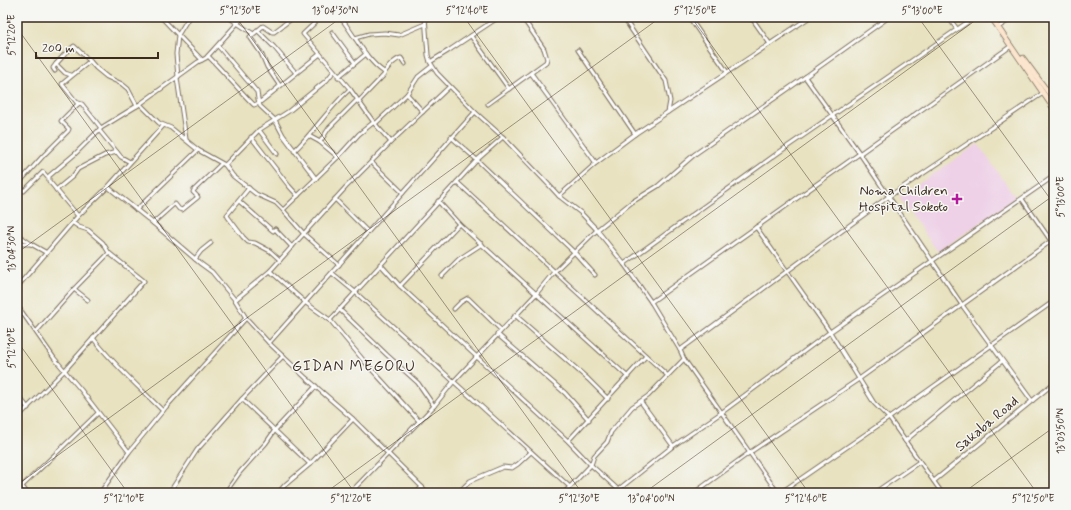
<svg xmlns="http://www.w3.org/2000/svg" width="1071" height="510" viewBox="0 0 1071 510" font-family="Mynerve,sans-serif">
<rect width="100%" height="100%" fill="#f6f6f2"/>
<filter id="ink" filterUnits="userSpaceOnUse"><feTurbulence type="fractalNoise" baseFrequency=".025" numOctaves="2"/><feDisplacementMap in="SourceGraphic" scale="8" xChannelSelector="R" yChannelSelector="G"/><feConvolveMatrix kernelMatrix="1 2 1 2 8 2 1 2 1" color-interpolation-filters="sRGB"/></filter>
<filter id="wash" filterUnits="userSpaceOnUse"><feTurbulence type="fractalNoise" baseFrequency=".012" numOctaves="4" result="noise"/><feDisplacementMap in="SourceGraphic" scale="16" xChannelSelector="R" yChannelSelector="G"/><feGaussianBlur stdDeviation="0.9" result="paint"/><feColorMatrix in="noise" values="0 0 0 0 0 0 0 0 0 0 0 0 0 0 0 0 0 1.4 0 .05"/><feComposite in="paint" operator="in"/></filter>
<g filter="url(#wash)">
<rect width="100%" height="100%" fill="#e8e2c0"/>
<path fill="#eed0e7" d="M978,144L1016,198L938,252L899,197Z"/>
</g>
<g filter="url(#ink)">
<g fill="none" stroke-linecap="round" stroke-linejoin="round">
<g stroke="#786a57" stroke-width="5">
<g id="minor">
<path d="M161,17L202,60"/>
<path d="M228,17L252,33"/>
<path d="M321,17L303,34L350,89L375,124L391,142"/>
<path d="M340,17C355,35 365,59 384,72"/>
<path d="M425,17L428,55L430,62L437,73L475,112L503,137L548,184L559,196L581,213L597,230L624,264L651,302L680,350L684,359L778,493"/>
<path d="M623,17L666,81L670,101L668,112"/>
<path d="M689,17L727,72"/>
<path d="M751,17L770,44"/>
<path d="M948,17L957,29"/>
<path d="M1000,26L1014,17"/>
<path d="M257,30L274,47L296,73"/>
<path d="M332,32L355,63"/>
<path d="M471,36L509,89"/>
<path d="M355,38L369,34L385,33L399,35L425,24"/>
<path d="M218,46L257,92L258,99L260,106L275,120L283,135L316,179"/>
<path d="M578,50L635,134"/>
<path d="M208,56C224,72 238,89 254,105L259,103L320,54"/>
<path d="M90,61L96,68L107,77L122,84L128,89L137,106"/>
<path d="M430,62L448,51L499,17"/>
<path d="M56,64L65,54L74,46L90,61L62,84L78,104"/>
<path d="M55,71L53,68L56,64L65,73L71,75"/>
<path d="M531,73L596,163"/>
<path d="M178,77L176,54L178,35L189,17"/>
<path d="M338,77L366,54"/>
<path d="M805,77L860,154L962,305L1032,401"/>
<path d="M177,78L186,139"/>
<path d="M280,86L267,67L261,53L250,37L263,26L272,32H274L294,17"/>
<path d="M407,94L423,112"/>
<path d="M358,102L384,75C385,69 396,59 401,58L405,64"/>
<path d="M140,104L159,123L171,128L198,150L225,165L233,176L256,194L276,203L283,210L304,234L339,265"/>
<path d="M488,104L546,62L547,59L544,49L522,17"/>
<path d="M375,124L407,94L418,77L432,66"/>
<path d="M99,130L121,157L130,162"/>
<path d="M259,130L277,154"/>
<path d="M309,136L320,142L338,157"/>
<path d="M251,137L289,186L298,196"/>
<path d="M451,137L477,160L575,253L595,275"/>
<path d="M320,142L329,128L357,100"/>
<path d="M294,151C314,132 329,108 350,89"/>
<path d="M371,162L403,193"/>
<path d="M225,165L259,130L289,111L327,80L334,71"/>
<path d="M457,182L667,375"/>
<path d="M17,185L43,156L68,131L69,129L61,121L79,103L82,104L101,128"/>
<path d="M17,185L24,191L43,172L48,178"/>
<path d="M108,187L163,126"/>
<path d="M249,188L227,215L228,217L243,237L248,242L255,243L270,251L280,260"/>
<path d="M56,190L73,176L78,169L105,155L117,152"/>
<path d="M559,196L596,163L635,134L810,17"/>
<path d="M335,199L368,232"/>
<path d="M1022,199L1051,241"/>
<path d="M239,201L273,231L275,229L292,247"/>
<path d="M438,201L459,224L628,377"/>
<path d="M136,210L198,150"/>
<path d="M283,210L338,157L359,134L374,122"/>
<path d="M78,216L49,181V176L75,154L101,128L140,104L198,62L206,58L243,17"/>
<path d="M153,223L173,205L175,204L179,209L182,210L198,197L193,192L194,190L221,164"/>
<path d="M756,227L830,332L874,403L889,418L942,493"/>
<path d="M17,234L31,244L47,253"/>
<path d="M17,244H31"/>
<path d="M195,259L201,251L211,243"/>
<path d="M380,264L400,286L568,441L591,465L622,493"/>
<path d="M624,264L778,153L975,17"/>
<path d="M270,271L306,303L330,320"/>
<path d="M332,273L355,292L570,487"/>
<path d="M442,276L459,259L482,244"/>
<path d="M400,286L459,224"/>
<path d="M17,287L78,216L108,187L153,223L201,264L212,272L235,300L246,318L269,343L306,378L353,419L428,493"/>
<path d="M74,289L88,300"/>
<path d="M235,300L270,271L346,187L391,142L449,87"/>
<path d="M651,302L1011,46"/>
<path d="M17,305L54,358L81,390L129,452L100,493"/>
<path d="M339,309L387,355L418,383L434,406"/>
<path d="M454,309L461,302L468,298L501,330"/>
<path d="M515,315L588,379L608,399"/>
<path d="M36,332L74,289L109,253"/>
<path d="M497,334L565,393L589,420"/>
<path d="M93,338C114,365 139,387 163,411"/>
<path d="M269,343L475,112"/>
<path d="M680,350L888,197L1043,93"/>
<path d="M17,394L28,408"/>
<path d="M242,399L310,464"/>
<path d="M641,402L673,446"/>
<path d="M17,418L65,370L144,281L109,253L103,243L88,230L79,227L73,223"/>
<path d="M419,421L364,361L330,320L477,160L503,137"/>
<path d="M568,441L646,356"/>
<path d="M905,441L1002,361"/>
<path d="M129,452L166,407L246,318"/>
<path d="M17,479L27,493"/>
<path d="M934,481L1054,383"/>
<path d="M17,491L98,413"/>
<path d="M169,493L197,450L242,399L283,356"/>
<path d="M225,493L240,472L266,443L275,430L316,386"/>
<path d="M278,493L285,485L310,464L353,419"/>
<path d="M350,493L434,406L454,381L536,294L554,272L597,230L632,202L658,186L695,154L805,77L889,17"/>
<path d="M416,493L422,487"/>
<path d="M458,493L470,481L503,467L512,468L518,464L531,452"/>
<path d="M564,493L591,465L594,456L607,442L611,432L632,407L648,396L684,359"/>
<path d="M614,493L673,446L721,413L830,332L1054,176"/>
<path d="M694,493L749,453L859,379L1051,241L1054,245"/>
<path d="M780,493L889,418L1054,301"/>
<path d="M874,493L919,462"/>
</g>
</g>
<g stroke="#786a57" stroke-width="6">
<g id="secondary">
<path d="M991,17L1054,109"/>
<path d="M1023,58L1054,100"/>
</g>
</g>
<use href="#minor" stroke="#fff" stroke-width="3"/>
<use href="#secondary" stroke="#fce5cf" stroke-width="4.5"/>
</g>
</g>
<path fill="none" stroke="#3b2a1e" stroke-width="1" stroke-opacity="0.45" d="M236,17L582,493M464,17L809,493M691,17L1037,493M918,17L1054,204M17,21L23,17M17,28L355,493M17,253L342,17M17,341L128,493M17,485L661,17M325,493L980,17M644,493L1054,195M963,493L1054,427"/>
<path fill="#b5179e" stroke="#f6f6f2" stroke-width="1.5" d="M955 193h4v4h4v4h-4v4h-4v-4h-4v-4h4z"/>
<g text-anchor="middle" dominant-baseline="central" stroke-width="3" stroke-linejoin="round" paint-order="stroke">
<g font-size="14" fill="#3b2a1e" stroke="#f6f6f2" text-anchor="end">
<text x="948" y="191">Noma Children<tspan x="948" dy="16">Hospital Sokoto</tspan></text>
</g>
<g font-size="14" fill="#3b2a1e" stroke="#f6f6f2">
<text transform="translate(987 424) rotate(-40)">Sakaba Road</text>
</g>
<g font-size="15" letter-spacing="1" fill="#3b2a1e" stroke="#f6f6f2">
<text x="354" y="367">GIDAN MEGORU</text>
</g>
</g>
<rect width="1071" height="510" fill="none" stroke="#f6f6f2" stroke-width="44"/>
<path d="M36 52v6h122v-6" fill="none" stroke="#3b2a1e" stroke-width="2"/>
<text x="42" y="52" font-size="12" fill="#3b2a1e" stroke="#f6f6f2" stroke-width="3" paint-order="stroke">200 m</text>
<rect x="22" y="22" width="1027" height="466" fill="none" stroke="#3b2a1e" stroke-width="1.5"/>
<g font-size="10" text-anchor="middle" fill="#3b2a1e">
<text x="240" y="14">5°12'30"E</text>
<text x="335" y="14">13°04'30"N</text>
<text x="467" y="14">5°12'40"E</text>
<text x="695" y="14">5°12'50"E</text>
<text x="922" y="14">5°13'00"E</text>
<text transform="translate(11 35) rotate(-90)" y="4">5°12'20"E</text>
<text transform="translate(1060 197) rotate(-90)" y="4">5°13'00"E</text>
<text transform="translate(11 249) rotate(-90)" y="4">13°04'30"N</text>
<text transform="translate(11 348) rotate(-90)" y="4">5°12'10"E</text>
<text transform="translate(1060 431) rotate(-90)" y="4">13°03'50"N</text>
<text x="124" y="502">5°12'10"E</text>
<text x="351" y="502">5°12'20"E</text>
<text x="579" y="502">5°12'30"E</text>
<text x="651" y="502">13°04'00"N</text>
<text x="806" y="502">5°12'40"E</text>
<text x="1033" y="502">5°12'50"E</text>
</g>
</svg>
